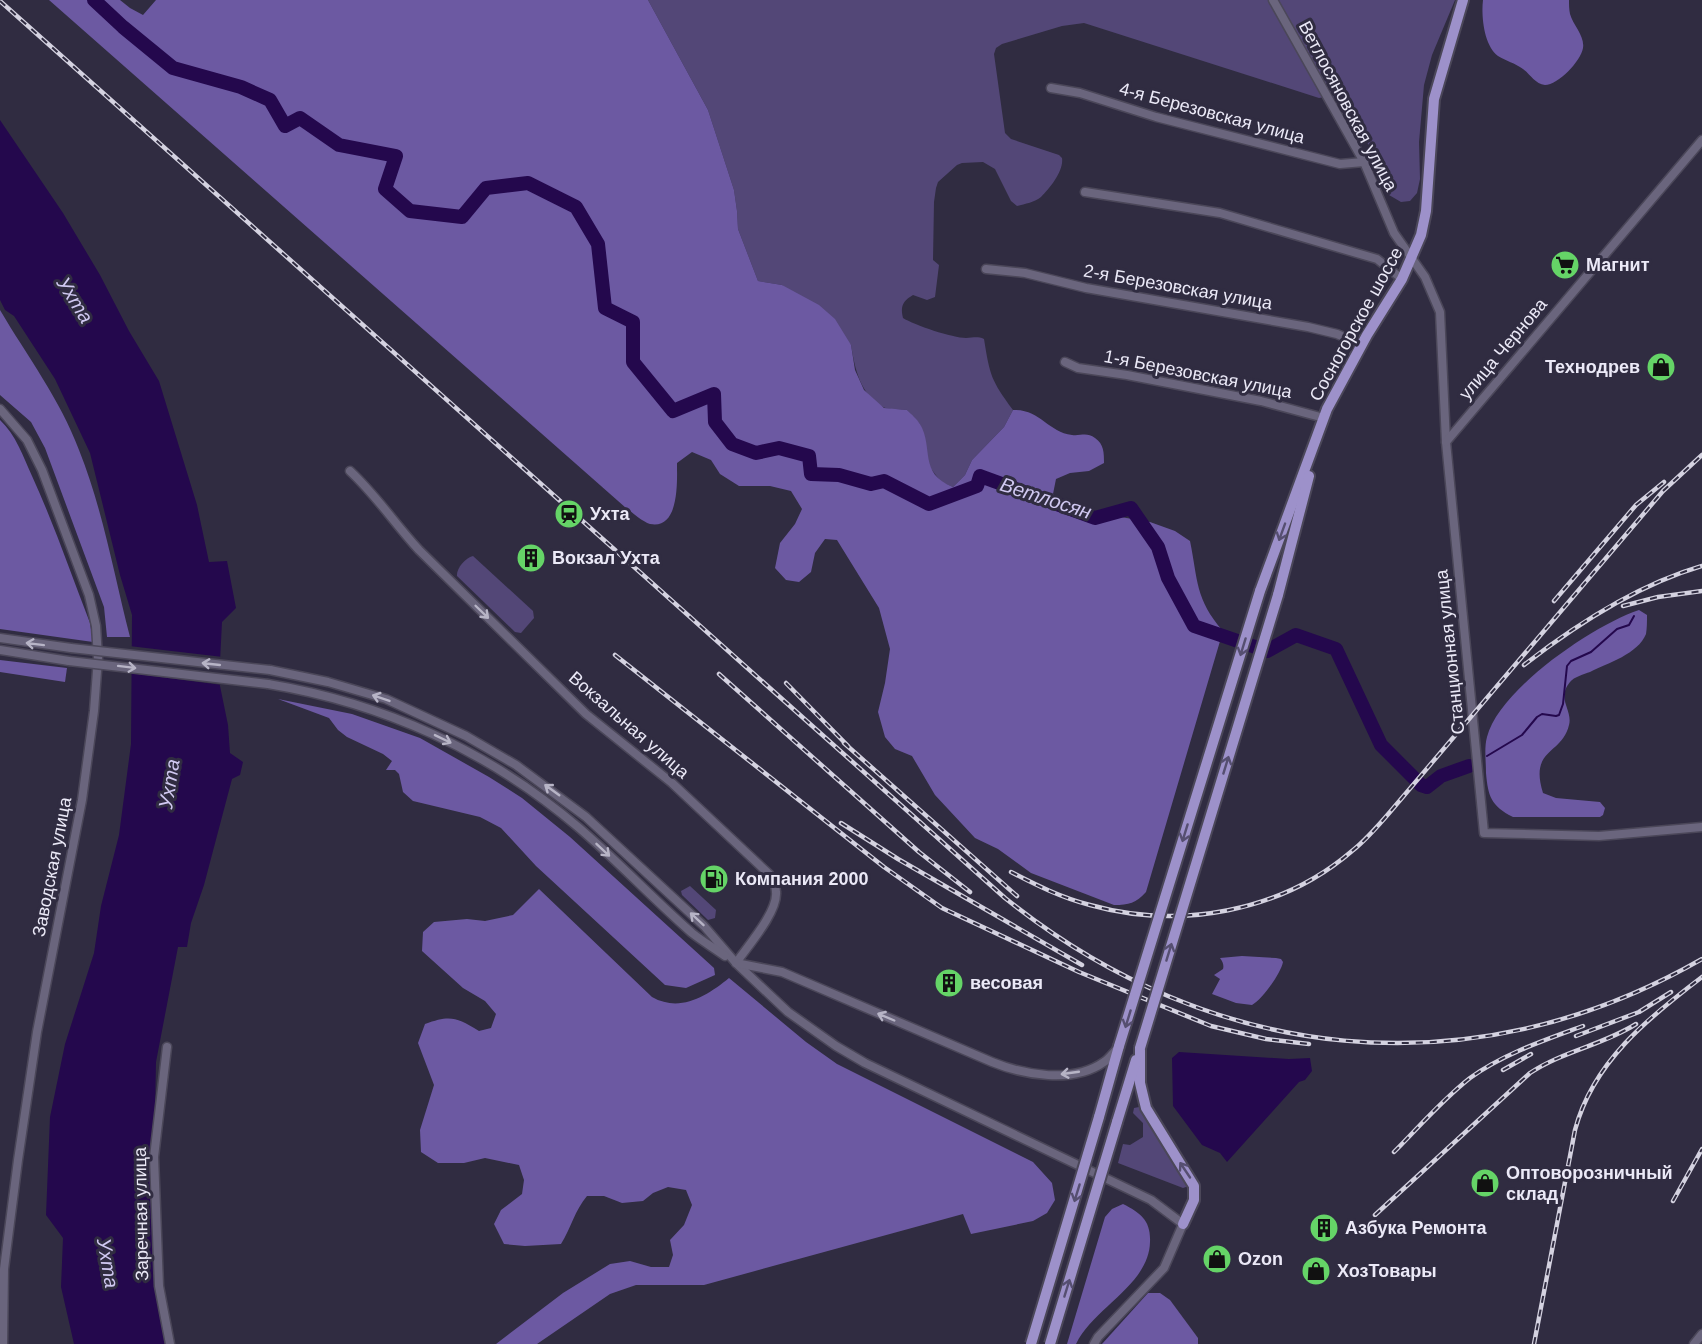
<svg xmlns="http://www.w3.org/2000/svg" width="1702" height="1344" viewBox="0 0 1702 1344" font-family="Helvetica,sans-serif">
<rect width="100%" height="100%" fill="#302c41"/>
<g fill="#534777">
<path d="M648,0H1455L1432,55L1424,85L1419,142L1420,179L1417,193L1410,201L1401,202L1389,195L1383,184L1368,144L1353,115L1330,96L1319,98L1084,23L1062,26L1002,44L996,48L994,54L1005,133L1011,139L1059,155L1062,158C1064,171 1050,188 1041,197C1035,202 1025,204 1017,206L1011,201L995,169L983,162L962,163L957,165L938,182L936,188L934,202L933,260L939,265L935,297L927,300L913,295C903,301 900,306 903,318C914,325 953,338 966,338C973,338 977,336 984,339C990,376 991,380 1013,410L1004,427L972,460L965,475L953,487L941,482L929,466L920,424L907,410C900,409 889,410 883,407C860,394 855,369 851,345L782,285L758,281L738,229L737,211L734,190L708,110Z"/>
<path d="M473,556L533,611L534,618L521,633L515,632L457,576C456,569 465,558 473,556Z"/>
<path d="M690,886L716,910L715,918L708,920L682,895L681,891Z"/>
<path d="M1139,1107L1141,1108L1189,1186L1183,1188L1118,1163L1123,1144L1130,1145L1143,1137V1123L1133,1113L1134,1108Z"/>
</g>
<g fill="#6c59a2">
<path d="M49,0H120L130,8L143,15L156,0H648L708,110L734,190L737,211L738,229L758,281L782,285L819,305L835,319L851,345L855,370L864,390L884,408L907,410C911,414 917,419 920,424C934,448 918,473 953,487L965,475L972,460L1004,427L1013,410C1040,409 1048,432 1072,435C1081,436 1087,432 1095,438C1104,444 1104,453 1104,463L1089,471L1070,473L1056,479L1053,494L1068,508L1150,522L1175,531L1190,541C1198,580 1195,599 1223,631L1146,892C1136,903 1129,905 1114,905L1031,873L998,849L975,838L935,795L912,756L895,749L885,737L878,712L885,683L890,649L879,608L837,540L825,539L815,553L811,572L799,582L786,580L775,568L780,543L795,524L802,509L791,491L770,486H739L720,474L711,460L692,452L677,463C677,480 680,530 650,524C643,522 633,513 626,508Z"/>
<path d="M1483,0H1569C1569,5 1569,9 1570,14C1573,25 1585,36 1583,48C1581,61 1558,85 1545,85C1535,84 1530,74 1523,69C1515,63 1506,61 1498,56C1484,46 1481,16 1483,0Z"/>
<path d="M0,310C27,356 60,399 79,450C103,510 114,575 130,637H107L104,607L45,448L31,422L0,395Z"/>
<path d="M0,420C16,435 23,456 32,476C54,524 71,574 90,623L93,642L0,629Z"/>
<path d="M1639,610L1647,615C1647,621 1647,628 1646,634C1638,654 1608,663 1590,672C1584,674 1574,677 1570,682C1556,699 1573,710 1569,725C1562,755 1529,748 1543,793L1556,798L1600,802L1605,808L1603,815L1600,817H1513C1491,806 1488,796 1486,773C1486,761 1484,748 1487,737C1499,689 1594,625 1639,610Z"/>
<path d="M0,660L67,668L65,682L0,672Z"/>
<path d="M278,699L352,714L420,738L489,777L522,798L570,837L714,968L715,975L686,988L665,985L536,866L501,828L480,817L413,801L403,792L399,774L395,770H386L392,761L383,754L347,737L338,730L329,718Z"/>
<path d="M539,889L652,997C680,1013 707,996 729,978L806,1042L837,1064L1033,1162L1052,1183L1055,1200L1047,1213L1033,1221L971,1234L963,1214L704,1285H636L610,1294L537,1344H496L563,1293L610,1264L630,1261L651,1267H669L673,1255L670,1240L684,1225L692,1205L686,1190L668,1187L653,1193L643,1201L622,1203L604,1196H587C575,1210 571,1228 561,1244L525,1246L504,1244L494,1224L501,1210L522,1194L524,1180L519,1165L485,1158L464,1163H438L421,1152L420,1130L434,1085L418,1043L425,1024C450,1015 456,1017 479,1031L491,1028L496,1014L485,1001L463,988L422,951L423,932L434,922L467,919L485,921L513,915Z"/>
<path d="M1242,956L1276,958L1281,959L1283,962C1281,973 1262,1000 1252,1005L1236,1003L1212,994L1220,979L1214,975L1223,969C1224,965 1223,962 1220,958Z"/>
<path d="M1123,1204C1141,1213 1151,1221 1150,1242C1149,1285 1094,1307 1076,1344H1067L1105,1217L1112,1209Z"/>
<path d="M1148,1293H1160L1170,1300L1198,1338V1344H1102Z"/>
</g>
<g fill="#24084d">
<path d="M0,120L63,213L100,275L129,331L159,381L197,505L209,562L227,561L236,608L222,622L219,681L228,725L230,753L243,762L240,775L232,779L204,885L191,923L187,947H178L156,1062L155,1109L152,1148L156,1286L166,1344H74L61,1287L63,1238L46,1215L50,1117L65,1044L94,953L101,906L119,835L131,744L132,615L120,575L90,453L55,379L14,316L5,310L0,300Z"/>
<path d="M1179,1052L1289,1059L1310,1058L1312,1071L1305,1080L1299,1082L1227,1162L1220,1153L1202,1145L1173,1106L1172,1058Z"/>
</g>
<path fill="#302c41" d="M129,646L223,657L222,685L129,673Z"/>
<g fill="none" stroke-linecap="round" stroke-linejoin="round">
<path stroke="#24084d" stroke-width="2" d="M1487,756L1522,735L1537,717L1542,714L1556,716L1559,715L1563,704L1567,666L1571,661L1591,652L1617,629L1629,625L1634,616"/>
<path stroke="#24084d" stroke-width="14" d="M94,0L123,27L173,68L241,87L270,100L285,126L300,118L339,145L396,156L385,189L410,211L462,217L486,188L528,183L576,207L598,244L605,308L633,322V362L673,411L714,394L715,422L732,444L756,453L779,448L809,456L811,474L839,475L871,484L884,481L929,504L977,486L980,476L1095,518L1131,508L1158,547L1168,578L1194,626L1267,651L1296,635L1336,649L1381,745L1421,785L1427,787L1441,776L1469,766"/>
<g stroke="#4b4759" stroke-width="11">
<g id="minor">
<path d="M1273,0L1364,162L1394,233L1425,277L1440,312L1446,442L1484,833L1599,836L1702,827"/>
<path d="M1051,88L1080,93L1156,117L1340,164L1364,162"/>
<path d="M1085,192L1220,213L1377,259L1402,279"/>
<path d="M986,269L1025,273L1086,288L1308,327L1337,334L1362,345"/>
<path d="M1065,362L1078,368L1127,375L1261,401L1324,418"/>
<path d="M0,409L27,440L42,470L89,595L96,626L98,658L94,711L82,800L37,1032L18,1160L4,1269L3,1344"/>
<path d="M1446,442L1702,140"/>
<path d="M350,471C376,495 395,524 419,550L586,714L672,783L769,874C773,880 776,885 776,892C778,912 747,947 736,963"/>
<path d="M0,638L71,648"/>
<path d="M0,650L69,661"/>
<path d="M270,670L328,682L386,699L466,736L516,765L586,817L704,926L736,963L788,1012L836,1046L865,1063L1151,1200L1183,1224L1164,1268L1098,1337L1094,1344"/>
<path d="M268,684C383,703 489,751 578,827C618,861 653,899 692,933C702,941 714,948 725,956"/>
<path d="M736,963L782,972L992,1062C1024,1075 1073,1084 1104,1062C1109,1059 1113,1053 1117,1049"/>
<path d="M167,1047L154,1157L159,1286L170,1344"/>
<path d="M1694,1344L1702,1334"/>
</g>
</g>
<g stroke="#4b4759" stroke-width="14">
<g id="major">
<path d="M1260,591L1327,409L1367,335L1402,279L1421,235L1426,211L1434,99L1463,0"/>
<path d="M1278,595L1309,476"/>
<path d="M1140,1048V1083L1146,1108L1194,1186V1200L1183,1224"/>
<path d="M1099,1117L1119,1046"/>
<path d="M1117,1122L1136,1060"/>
</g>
</g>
<use href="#minor" stroke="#6a657d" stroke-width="8"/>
<use href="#major" stroke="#9d91ca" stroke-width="10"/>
<g stroke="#d4d2e0" stroke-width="4.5">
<g id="rail">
<path d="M0,1L1005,898C1212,1064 1470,1092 1702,959"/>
<path d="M1554,601L1636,505L1664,482"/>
<path d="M1623,606L1658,597L1702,591"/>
<path d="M615,655L884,867L942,908L1079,972L1211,1026L1266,1039L1309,1044"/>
<path d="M1524,665C1577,624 1637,585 1702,566"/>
<path d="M719,674L919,852L970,892"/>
<path d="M786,683L848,746"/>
<path d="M844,743L1017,896"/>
<path d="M841,823L898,859L1082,965"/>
<path d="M1011,872C1036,885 1062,898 1090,905C1180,930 1281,912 1352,851C1366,840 1378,826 1390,812L1663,491L1702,455"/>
<path d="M1576,1036L1639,1012L1671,992"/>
<path d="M1503,1070L1531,1054"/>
<path d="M1394,1152C1418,1128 1442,1100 1470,1078C1503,1054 1545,1040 1583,1026"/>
<path d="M1673,1201L1702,1149"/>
<path d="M1375,1215L1530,1073C1563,1051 1603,1045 1636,1024"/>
<path d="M1534,1344L1575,1130C1593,1062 1648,1018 1702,977"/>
</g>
</g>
<use href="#rail" stroke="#302c41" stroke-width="2" stroke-dasharray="7" stroke-linecap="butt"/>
<g stroke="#4b4759" stroke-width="11" stroke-linecap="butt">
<g id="minor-bridge">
<path d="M71,648L270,670"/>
<path d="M69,661L268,684"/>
</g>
</g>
<g stroke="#4b4759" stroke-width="14" stroke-linecap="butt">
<g id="major-bridge">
<path d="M1119,1046L1260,591"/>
<path d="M1140,1048L1278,595"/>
<path d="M1031,1344L1099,1117"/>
<path d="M1050,1344L1117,1122"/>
</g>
</g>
<use href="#minor-bridge" stroke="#6a657d" stroke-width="8"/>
<use href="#major-bridge" stroke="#9d91ca" stroke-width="10"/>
</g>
<defs><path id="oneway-shaft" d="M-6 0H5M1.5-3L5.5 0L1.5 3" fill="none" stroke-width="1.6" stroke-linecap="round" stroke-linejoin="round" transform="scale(1.5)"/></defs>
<g stroke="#564f71">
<use href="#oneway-shaft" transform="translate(1282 532) rotate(110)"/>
<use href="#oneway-shaft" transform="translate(1243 647) rotate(107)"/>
<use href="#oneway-shaft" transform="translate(1226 765) rotate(-73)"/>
<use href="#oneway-shaft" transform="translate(1185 833) rotate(107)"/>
<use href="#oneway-shaft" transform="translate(1169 952) rotate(-73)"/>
<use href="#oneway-shaft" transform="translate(1128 1019) rotate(107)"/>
<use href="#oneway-shaft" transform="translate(1185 1170) rotate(-124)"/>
<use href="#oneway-shaft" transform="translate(1077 1193) rotate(107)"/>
<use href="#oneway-shaft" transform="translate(1067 1288) rotate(-73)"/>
</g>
<g stroke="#b7b4c6">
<use href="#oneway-shaft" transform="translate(482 612) rotate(44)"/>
<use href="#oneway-shaft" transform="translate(35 644) rotate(-173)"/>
<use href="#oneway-shaft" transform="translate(211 664) rotate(-174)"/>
<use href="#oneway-shaft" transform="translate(127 667) rotate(7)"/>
<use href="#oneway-shaft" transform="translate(381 698) rotate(-161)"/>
<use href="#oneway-shaft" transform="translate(443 739) rotate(26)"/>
<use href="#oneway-shaft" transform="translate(552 790) rotate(-144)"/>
<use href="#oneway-shaft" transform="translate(603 850) rotate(43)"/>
<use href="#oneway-shaft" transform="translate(697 919) rotate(-137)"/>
<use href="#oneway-shaft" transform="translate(886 1017) rotate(-157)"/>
<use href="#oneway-shaft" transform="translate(1070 1073) rotate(172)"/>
</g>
<defs>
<g id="supermarket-disc" transform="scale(1.5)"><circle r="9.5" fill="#65d467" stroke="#302c41"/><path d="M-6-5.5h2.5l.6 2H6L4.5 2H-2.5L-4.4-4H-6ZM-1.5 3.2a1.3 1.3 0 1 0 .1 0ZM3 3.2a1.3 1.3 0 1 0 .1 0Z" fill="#111"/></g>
<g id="shop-disc" transform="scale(1.5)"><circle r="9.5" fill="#65d467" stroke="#302c41"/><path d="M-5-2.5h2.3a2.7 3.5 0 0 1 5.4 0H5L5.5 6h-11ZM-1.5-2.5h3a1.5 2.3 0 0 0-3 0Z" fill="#111"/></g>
<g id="station-disc" transform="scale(1.5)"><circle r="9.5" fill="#65d467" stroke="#302c41"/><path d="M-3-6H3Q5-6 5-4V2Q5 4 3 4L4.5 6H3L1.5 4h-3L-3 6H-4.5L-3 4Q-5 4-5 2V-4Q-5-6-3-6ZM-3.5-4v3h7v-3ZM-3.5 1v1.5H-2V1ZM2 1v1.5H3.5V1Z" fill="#111"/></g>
<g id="building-disc" transform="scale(1.5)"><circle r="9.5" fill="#65d467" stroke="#302c41"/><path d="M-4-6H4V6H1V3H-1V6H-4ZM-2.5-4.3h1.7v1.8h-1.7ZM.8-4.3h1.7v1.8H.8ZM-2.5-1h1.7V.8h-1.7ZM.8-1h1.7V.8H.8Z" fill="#111"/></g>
<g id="fuel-disc" transform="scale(1.5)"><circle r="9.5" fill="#65d467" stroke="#302c41"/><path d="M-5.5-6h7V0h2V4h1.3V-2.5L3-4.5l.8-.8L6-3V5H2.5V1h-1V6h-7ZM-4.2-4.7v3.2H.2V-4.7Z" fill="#111"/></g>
</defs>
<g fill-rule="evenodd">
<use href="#supermarket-disc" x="1565" y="265"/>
<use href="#shop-disc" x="1661" y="367"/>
<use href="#station-disc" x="569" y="514"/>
<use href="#building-disc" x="531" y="558"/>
<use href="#fuel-disc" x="714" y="879"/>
<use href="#building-disc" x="949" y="983"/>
<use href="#shop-disc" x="1485" y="1183"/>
<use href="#building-disc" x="1324" y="1228"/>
<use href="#shop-disc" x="1217" y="1259"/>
<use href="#shop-disc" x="1316" y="1271"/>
</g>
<g text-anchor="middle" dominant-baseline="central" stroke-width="6" stroke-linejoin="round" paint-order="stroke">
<g font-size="18" fill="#ebe9f7" stroke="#302c41">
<text transform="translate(1348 106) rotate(62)">Ветлосяновская улица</text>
<text transform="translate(1212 113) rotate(15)">4-я Березовская улица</text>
<text transform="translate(1178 287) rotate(10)">2-я Березовская улица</text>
<text transform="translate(1356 324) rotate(-61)">Сосногорское шоссе</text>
<text transform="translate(1503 349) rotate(-50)">улица Чернова</text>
<text transform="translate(1198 374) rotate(11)">1-я Березовская улица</text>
<text transform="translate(1450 652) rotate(-96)">Станционная улица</text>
<text transform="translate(629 725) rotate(41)">Вокзальная улица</text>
<text transform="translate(52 867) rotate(-79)">Заводская улица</text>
<text transform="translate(141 1214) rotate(-91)">Заречная улица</text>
</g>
<g font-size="18" font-weight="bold" fill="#ebe9f7" stroke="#302c41" text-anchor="start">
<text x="1586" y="265">Магнит</text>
<text x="1640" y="367" text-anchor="end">Технодрев</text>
<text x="590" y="514">Ухта</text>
<text x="552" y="558">Вокзал Ухта</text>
<text x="735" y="879">Компания 2000</text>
<text x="970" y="983">весовая</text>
<text x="1506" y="1173">Оптоворозничный<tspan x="1506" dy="21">склад</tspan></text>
<text x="1345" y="1228">Азбука Ремонта</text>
<text x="1238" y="1259">Ozon</text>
<text x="1337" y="1271">ХозТовары</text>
</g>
<g font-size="20" font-style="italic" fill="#d0c8f1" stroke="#302c41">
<text transform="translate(75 300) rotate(58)">Ухта</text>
<text transform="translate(1046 498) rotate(18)">Ветлосян</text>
<text transform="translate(169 784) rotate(-81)">Ухта</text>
<text transform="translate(108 1263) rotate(80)">Ухта</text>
</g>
</g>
</svg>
